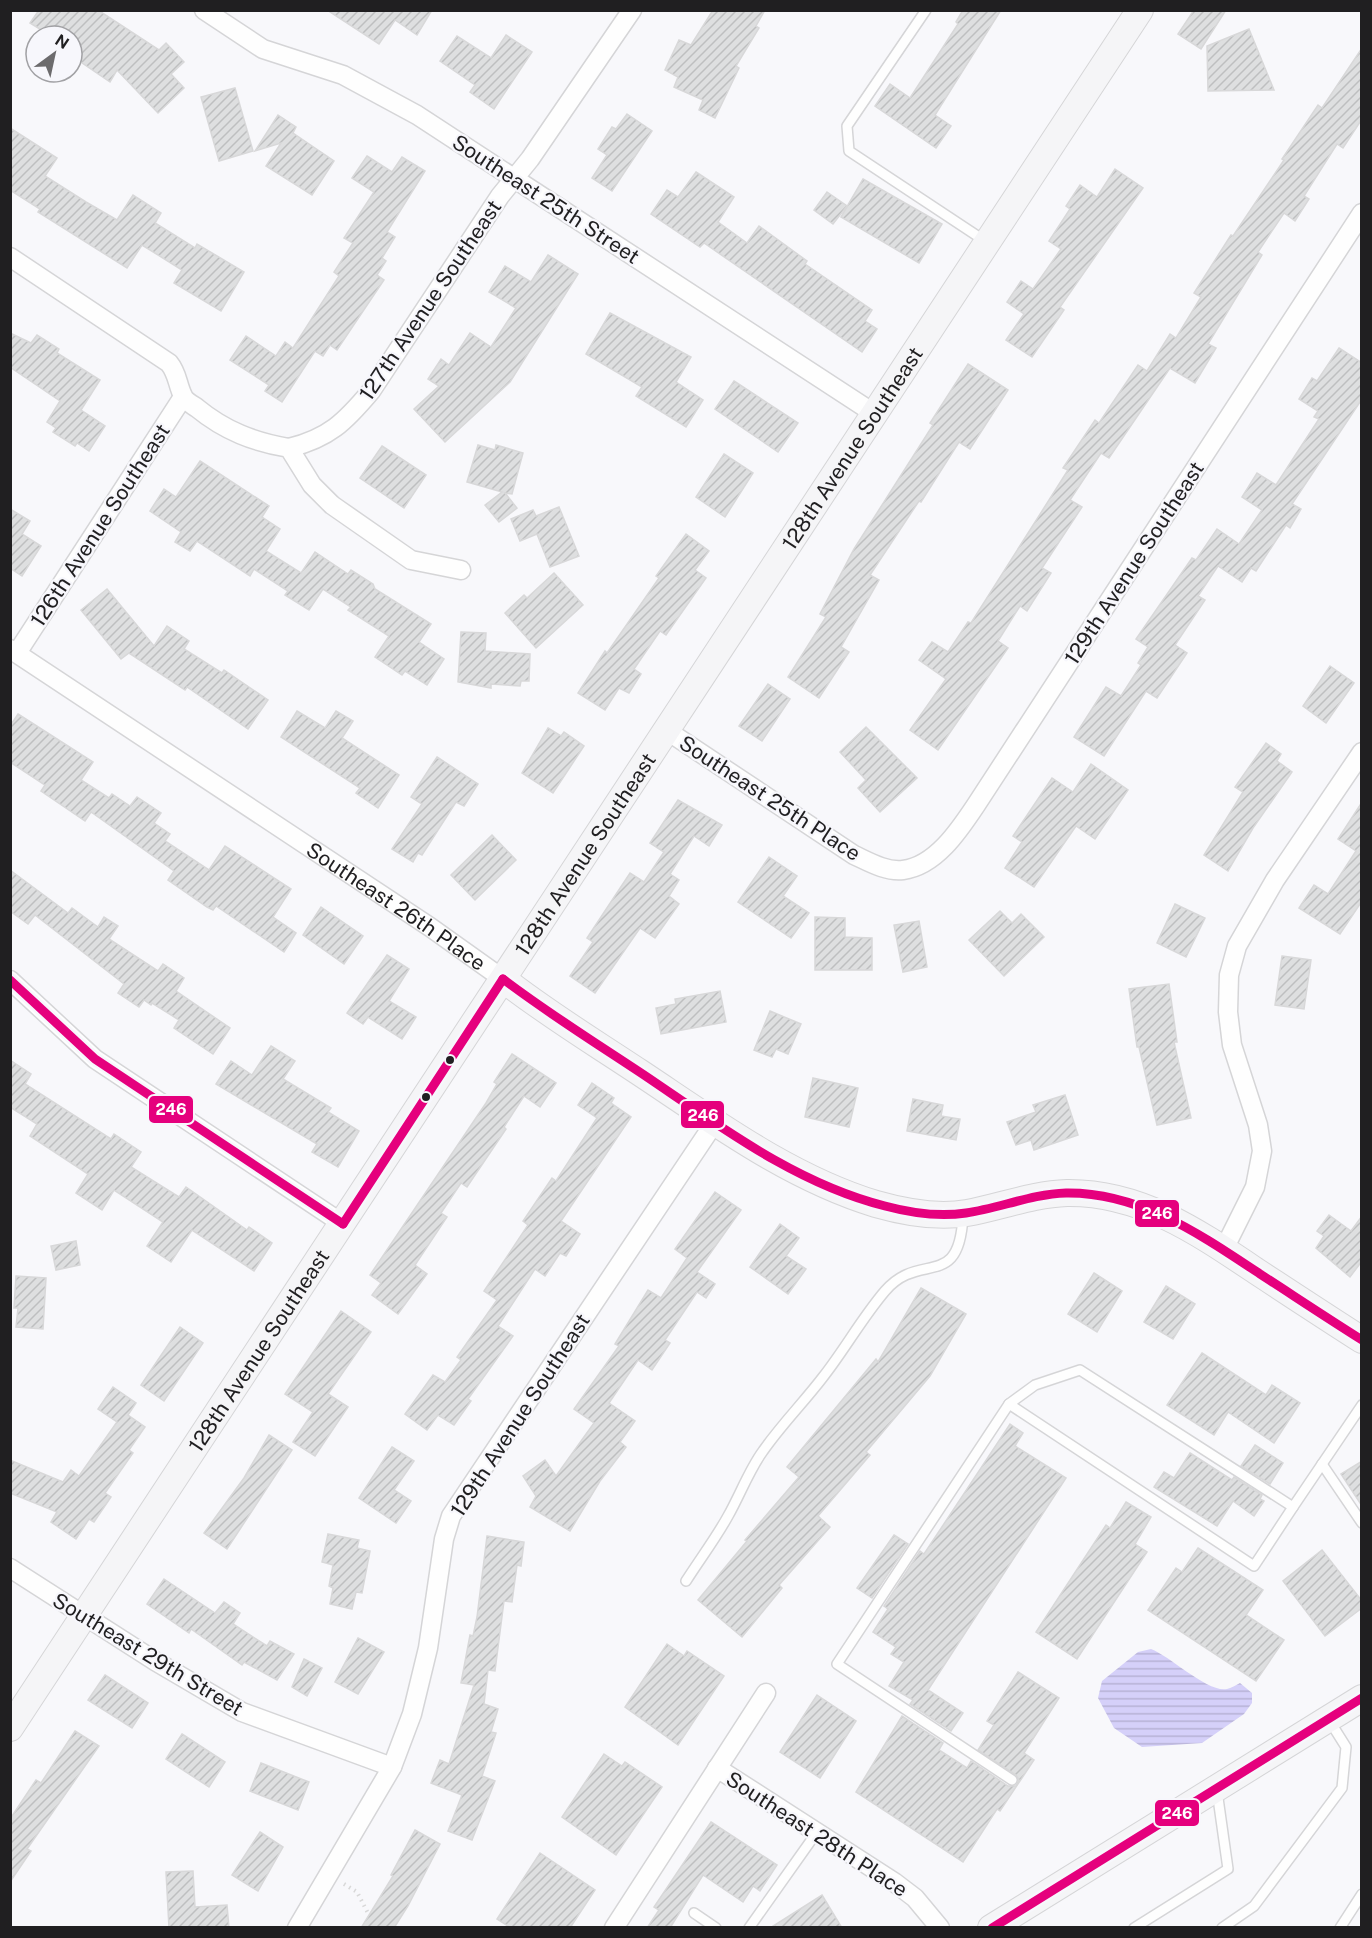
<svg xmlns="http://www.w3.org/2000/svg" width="1372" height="1938" viewBox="0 0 1372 1938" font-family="'Public Sans',sans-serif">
<defs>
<pattern id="water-rules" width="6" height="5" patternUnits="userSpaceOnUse" patternTransform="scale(1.5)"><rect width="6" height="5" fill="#d5d0f9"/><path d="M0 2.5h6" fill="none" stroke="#b7b2d5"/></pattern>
<pattern id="building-hatch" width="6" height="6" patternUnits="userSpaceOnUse" patternTransform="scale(1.5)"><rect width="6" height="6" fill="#dedfe0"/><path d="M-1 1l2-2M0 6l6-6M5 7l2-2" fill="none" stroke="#bebfc0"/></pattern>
</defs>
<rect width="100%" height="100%" fill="#f8f8fb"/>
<path fill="url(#water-rules)" d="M1151,1649C1170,1656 1208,1693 1227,1689C1231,1688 1236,1685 1240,1683L1252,1693V1703L1244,1714L1202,1743L1142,1747L1114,1728L1098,1698L1102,1681L1138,1652Z"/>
<g fill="url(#building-hatch)" stroke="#d8d8d9" stroke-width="1.5">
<path d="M39,10H98L159,50L166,43L184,62L171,74L184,88L158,113L117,70L110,82L72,56V36H51L30,23Z"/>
<path d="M327,10H432L417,35L395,20L379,44Z"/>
<path d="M713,10H765L756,26L759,28L736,66L739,68L715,118L699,110L703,100L674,87L678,77L665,70L679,40L691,45Z"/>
<path d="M963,10H1001L935,115L951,126L936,148L875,106L890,84L910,98L958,24L956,22Z"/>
<path d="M1194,10H1226L1201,49L1178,34Z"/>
<path d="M1249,29L1274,90L1208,91L1207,46Z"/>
<path d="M506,35L532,52L494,109L470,92L475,85L440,61L457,36L491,58Z"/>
<path d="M1362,48V119L1343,148L1337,144L1304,196L1309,199L1295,221L1284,213L1258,252L1262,255L1208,344L1216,348L1195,383L1170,368L1109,458L1101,453L1070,500L1082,507L1042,568L1051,573L1027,611L1020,606L998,641L1008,648L938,750L910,730L946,679L919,660L932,642L948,652L968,622L971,623L1068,470L1063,468L1095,420L1099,423L1138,365L1147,371L1170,334L1176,338L1201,297L1194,293L1231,235L1233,236L1284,160L1282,159L1318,105L1322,108Z"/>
<path d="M235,88L253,151L219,161L201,97Z"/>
<path d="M627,114L652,131L612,191L592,178L607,155L598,149L612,127L616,129Z"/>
<path d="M278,115L296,127L293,133L334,161L312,195L266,166L281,143L255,151Z"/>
<path d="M10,128L57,158L45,176L86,202L117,220L133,195L161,213L155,223L195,248L197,244L244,272L221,311L174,283L182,270L142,245L127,268L38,212L40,209L10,190Z"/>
<path d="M367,156L392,172L402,157L425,171L387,232L395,237L382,258L386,261L377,275L384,280L337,350L330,345L323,356L315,351L282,402L265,391L269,385L230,360L246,336L276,356L285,342L293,348L339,276L334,272L353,243L344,238L374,192L352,178Z"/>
<path d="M1115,169L1143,188L1060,307L1064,310L1032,357L1006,340L1024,314L1007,302L1021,281L1033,289L1061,249L1049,241L1070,209L1066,206L1080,185L1097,197Z"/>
<path d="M696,172L734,197L718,222L747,243L759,226L807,261L805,264L872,310L865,321L877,329L862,352L704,243L700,247L651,214L667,190L678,197Z"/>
<path d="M863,179L942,224L919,263L841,217Z"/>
<path d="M827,192L847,206L833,224L814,210Z"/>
<path d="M548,255L578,274L510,382L445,442L414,409L439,386L428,379L441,359L449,365L470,333L491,347L516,308L489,292L505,266L531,282Z"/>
<path d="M610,313L691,357L676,382L703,400L686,427L636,396L642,387L586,354Z"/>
<path d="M10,333L31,343L37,335L59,349L57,353L100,380L81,410L105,426L89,451L77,443L75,446L53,432L56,428L47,422L60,401L10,367Z"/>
<path d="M1339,348L1362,363V399L1292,504L1301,509L1290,528L1286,525L1256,571L1251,568L1242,582L1218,566L1198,596L1205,600L1175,645L1187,653L1157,698L1146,691L1104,756L1074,737L1106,687L1121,696L1141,665L1138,663L1148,647L1136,639L1192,558L1196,560L1217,529L1239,544L1262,510L1242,497L1257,473L1276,485L1298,451L1319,419L1314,417L1318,411L1299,399L1312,378L1317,381Z"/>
<path d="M968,364L1008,390L970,449L959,442L921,502L919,501L870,575L879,580L841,647L849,652L819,698L788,677L826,617L820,614L854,549L933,425L930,423Z"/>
<path d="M734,381L798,423L778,452L715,409Z"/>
<path d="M478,445L495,450L496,445L523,453L512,494L505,493L517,508L499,522L485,505L502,492L467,482Z"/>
<path d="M382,446L426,475L404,508L360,478Z"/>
<path d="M724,454L753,473L725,517L696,497Z"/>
<path d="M200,461L269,506L262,517L280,529L266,551L301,573L315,552L348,574L351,570L373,584L375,589L431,624L419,642L444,659L427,685L405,671L402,675L375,657L389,636L348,610L351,607L323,589L309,610L285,595L288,591L254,569L250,576L197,541L190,551L175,542L181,532L150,511L164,489L176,497Z"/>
<path d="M559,507L579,556L550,567L537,534L520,541L511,519L533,510L536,516Z"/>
<path d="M10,509L30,521L22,534L41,546L22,576L10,568Z"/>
<path d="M686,534L709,551L695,570L706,578L666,635L660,631L634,669L641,674L629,693L619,688L605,710L578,693L605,651L607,653L659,578L656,576Z"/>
<path d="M554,573L583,605L536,648L505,613L524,595L527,598Z"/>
<path d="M107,589L154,646L167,626L189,641L184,649L222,673L224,670L268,700L248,729L187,687L185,690L129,653L121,659L81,610Z"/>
<path d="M461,632L486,633L485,651L530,654L529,681H521L520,686L491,684V688L458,682Z"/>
<path d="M1330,666L1354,683L1326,723L1303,706Z"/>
<path d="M768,684L790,699L762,741L739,726Z"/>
<path d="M297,711L325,728L336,711L353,721L342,738L399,775L378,808L356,793L360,788L281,737Z"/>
<path d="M18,714L93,762L81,780L109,798L112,794L130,806L137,797L161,813L154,823L170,834L165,841L209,870L225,846L291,889L273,917L296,933L284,952L216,906L213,910L207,907L168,880L174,871L91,812L85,821L41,791L45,785L10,762V726Z"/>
<path d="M866,727L917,778L880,812L858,788L866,780L840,752Z"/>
<path d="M548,728L561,736L564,732L584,746L553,793L522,773Z"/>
<path d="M1266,743L1281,754L1277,761L1292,772L1253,828L1228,871L1204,855L1243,792L1235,787Z"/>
<path d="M437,757L478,784L464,806L456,802L422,855L418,853L413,862L392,849L422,804L411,797Z"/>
<path d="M1091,764L1128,790L1095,839L1076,826L1034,887L1005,868L1022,842L1013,836L1052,778L1073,792Z"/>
<path d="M678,800L722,825L709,846L694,836L670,874L679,880L669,896L679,904L655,938L640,928L595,993L570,976L593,942L587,938L630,873L644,882L664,852L650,843Z"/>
<path d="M1362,802V901L1340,934L1299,908L1314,885L1328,894L1356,851L1338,839Z"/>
<path d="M492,835L516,860L475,900L451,875Z"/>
<path d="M769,857L797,876L783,896L809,913L791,938L738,902Z"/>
<path d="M10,870L68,913L72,908L98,927L104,917L118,926L109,939L158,971L163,964L184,978L176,991L230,1028L213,1054L174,1028L179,1020L152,1003L151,1005L144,1000L139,1007L118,993L124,984L35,915L28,924L10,911Z"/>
<path d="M1175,904L1205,918L1186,957L1157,943Z"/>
<path d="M321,907L363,936L344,964L303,935Z"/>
<path d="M1000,911L1012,923L1021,914L1044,937L1004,976L969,940Z"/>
<path d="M815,917L845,918V937L872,938V970H815Z"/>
<path d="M919,921L927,967L903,972L894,925Z"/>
<path d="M387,955L409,969L389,1001L416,1017L402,1039L368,1017L363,1024L347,1013Z"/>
<path d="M1282,956L1311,960L1304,1009L1275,1005Z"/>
<path d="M1169,984L1177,1042H1174L1191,1118L1157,1125L1139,1047H1137L1129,989Z"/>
<path d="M720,991L726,1022L661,1034L656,1008L676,1004L675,999Z"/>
<path d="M770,1011L801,1024L788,1054L776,1049L772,1057L754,1050Z"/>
<path d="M271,1046L295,1061L283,1079L331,1108L328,1112L359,1131L338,1167L312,1152L317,1144L216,1084L231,1061L252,1075Z"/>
<path d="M512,1054L556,1083L540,1107L524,1096L504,1127L506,1129L467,1187L461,1183L441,1213L447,1217L415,1265L427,1274L398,1314L372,1295L381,1283L370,1275L486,1103L497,1084L494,1082Z"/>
<path d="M10,1060L31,1074L25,1084L111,1139L114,1134L141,1152L131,1167L179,1197L186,1187L247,1230L249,1227L272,1243L254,1271L192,1230L171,1262L147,1246L163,1222L114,1190L102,1210L76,1193L88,1174L30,1136L37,1124L10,1107Z"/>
<path d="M813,1078L858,1088L849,1127L805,1117Z"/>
<path d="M592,1083L614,1098L611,1103L631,1117L561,1221L580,1234L566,1256L560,1253L545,1276L535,1269L498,1326L513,1336L468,1399L471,1401L454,1425L438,1415L427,1430L405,1414L433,1375L445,1382L461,1360L457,1357L497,1300L484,1291L528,1225L523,1221L552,1178L556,1181L597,1118L578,1105Z"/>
<path d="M1065,1095L1078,1135L1034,1150L1031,1140L1016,1145L1007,1122L1036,1112L1033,1105Z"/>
<path d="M913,1099L943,1105L941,1116L960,1119L956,1140L907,1131Z"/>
<path d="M715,1192L741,1210L697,1272L715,1284L706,1298L697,1292L665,1340L670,1343L652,1370L638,1360L609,1403L635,1421L620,1442L626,1447L600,1481L570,1531L530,1507L536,1496L523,1476L545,1460L556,1476L594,1423L574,1409L619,1346L615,1344L648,1290L661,1298L687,1258L675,1249Z"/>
<path d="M1329,1215L1351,1231L1362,1216V1261L1350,1277L1316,1248L1324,1236L1317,1231Z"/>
<path d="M780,1224L799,1238L786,1256L806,1269L788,1294L750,1267Z"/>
<path d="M76,1241L80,1265L56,1270L51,1246Z"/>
<path d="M1094,1273L1122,1291L1097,1332L1068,1314Z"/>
<path d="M16,1276L46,1278L43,1329L16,1327L18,1308H14Z"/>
<path d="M1166,1286L1195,1304L1173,1339L1144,1322Z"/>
<path d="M921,1288L966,1314L930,1376L866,1452L870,1455L818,1516L830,1527L779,1585L782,1588L742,1637L698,1600L747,1541L745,1540L799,1477L787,1467L876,1359L878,1362Z"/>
<path d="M341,1311L371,1332L328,1394L348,1407L315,1456L293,1442L313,1412L285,1394Z"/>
<path d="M180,1327L203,1343L164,1401L141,1385Z"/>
<path d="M1202,1353L1266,1395L1272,1385L1300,1403L1274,1443L1228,1412L1214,1435L1167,1405Z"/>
<path d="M113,1387L136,1403L128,1415L145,1427L129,1450L133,1453L105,1493L111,1497L94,1522L89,1519L76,1539L51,1522L57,1512L10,1493V1460L63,1482L71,1470L79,1476L117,1422L98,1409Z"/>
<path d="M1010,1424L1023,1433L1015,1446L1066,1478L928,1690L963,1713L951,1731L910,1704L913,1700L889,1686L904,1662L891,1654L896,1647L873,1632L888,1609L884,1606L920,1551L924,1554Z"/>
<path d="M269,1435L292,1450L227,1549L204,1533L244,1478Z"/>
<path d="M1255,1445L1283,1463L1270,1484L1241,1466Z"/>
<path d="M392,1447L414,1461L394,1490L411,1501L396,1523L359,1498Z"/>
<path d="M1190,1453L1232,1480L1234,1477L1262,1495L1260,1499L1264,1501L1254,1516L1233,1501L1217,1526L1154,1487L1164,1472L1174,1478Z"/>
<path d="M1362,1461V1506L1341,1474Z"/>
<path d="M1126,1502L1151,1517L1135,1544L1147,1552L1077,1659L1036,1632L1106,1525L1110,1528Z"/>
<path d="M328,1534L359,1540L357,1548L370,1551L362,1593L356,1592L352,1609L330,1604L333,1588L329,1586L333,1565L322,1562Z"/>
<path d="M894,1535L908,1544L872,1598L857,1588Z"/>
<path d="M487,1536L524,1542L521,1566L517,1565L512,1602L504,1601L495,1671L488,1670L484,1704L498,1709L491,1732L496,1733L482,1776L495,1781L472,1840L448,1831L462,1795L431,1783L440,1760L449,1764L474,1685L461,1683L470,1635L473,1636L477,1617Z"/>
<path d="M1198,1548L1263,1590L1246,1615L1284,1640L1256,1681L1148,1610L1176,1568L1182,1572Z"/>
<path d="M1322,1550L1362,1601V1608L1325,1636L1283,1581Z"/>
<path d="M164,1579L215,1613L224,1602L240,1613L233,1624L267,1646L270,1641L294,1654L277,1680L244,1662L242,1665L191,1629L189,1633L147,1604Z"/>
<path d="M358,1638L384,1652L358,1694L335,1682Z"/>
<path d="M667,1644L684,1656L687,1651L724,1676L678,1745L625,1707Z"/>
<path d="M304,1659L322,1668L307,1696L292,1687Z"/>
<path d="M1018,1672L1059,1698L1024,1753L1034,1760L1000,1811L997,1809L963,1862L856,1792L902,1716L943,1743L939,1750L967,1768L971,1761L1008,1786H1016L1019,1780L1016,1775L978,1750L994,1725L987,1721Z"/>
<path d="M105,1675L148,1703L132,1728L88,1700Z"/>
<path d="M817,1695L856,1721L820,1778L780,1752Z"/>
<path d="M75,1731L99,1746L27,1849L31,1851L10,1882V1819L36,1780L41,1783Z"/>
<path d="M182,1734L225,1762L209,1787L166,1759Z"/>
<path d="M604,1754L622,1766L625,1762L662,1787L616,1855L562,1817Z"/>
<path d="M261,1763L309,1782L298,1810L250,1791Z"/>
<path d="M711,1822L777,1865L760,1891L753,1886L743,1902L703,1875L670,1928H647L659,1910L654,1907Z"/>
<path d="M415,1830L440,1844L408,1906L394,1928H361L393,1876L391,1875Z"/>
<path d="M260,1832L283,1847L258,1891L232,1875Z"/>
<path d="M540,1853L595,1890L570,1928H511L497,1919Z"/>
<path d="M193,1871L195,1907L227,1905L229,1928H169L166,1872Z"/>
<path d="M822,1895L842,1928H770Z"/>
</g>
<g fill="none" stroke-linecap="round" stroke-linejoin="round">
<g stroke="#d5d5d7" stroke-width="12">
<g id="lane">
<path d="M926,10L847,126L849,151L985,241"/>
<path d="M1009,1404L1254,1566L1293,1507"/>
<path d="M1322,1464L1362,1523"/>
<path d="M686,1581C700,1559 716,1538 728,1516C740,1495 749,1470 763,1451C781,1425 804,1402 823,1377C845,1349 862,1318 885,1291C920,1250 959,1292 963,1216"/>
<path d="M1012,1780L837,1664L1009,1404L1035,1385L1080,1370L1293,1507L1362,1405"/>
<path d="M694,1913L716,1928"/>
<path d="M749,1928L817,1832"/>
<path d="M1134,1928L1228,1869L1217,1791"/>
<path d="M1222,1928L1254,1906L1342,1788L1346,1747L1329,1720"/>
<path d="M1340,1928L1362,1894"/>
</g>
</g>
<g stroke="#d5d5d7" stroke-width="21">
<g id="street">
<path d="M204,10L263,49L343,75L417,115L875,414"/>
<path d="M10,257L169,363C178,374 177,384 183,396C185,401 193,405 197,408C225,431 254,442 289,448L312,485L332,505L411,560L461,570"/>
<path d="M289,448C329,438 345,422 371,391L500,196L530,159L632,10"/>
<path id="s1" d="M10,649L430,927L503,979"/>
<path d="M17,653L183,397"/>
<path d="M666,730L854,855C869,862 886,872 903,870C936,866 960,829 976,805L1362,213"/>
<path d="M10,980L95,1059L343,1224"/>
<path d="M1224,1249L1255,1187L1262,1151L1258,1125L1232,1045L1228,1012L1229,975L1237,946L1275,880L1362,752"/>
<path d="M10,1568L155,1661L242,1712L392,1767"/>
<path d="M717,1768L894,1882L915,1898L940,1928"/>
<path d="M297,1928L392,1767L412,1714L428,1648L444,1539L451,1516L715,1122"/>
<path d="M614,1928L766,1693"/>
</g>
</g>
<g stroke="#d5d5d7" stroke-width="28">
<g id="secondary">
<path d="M503,979C546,1013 594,1042 639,1072C713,1121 790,1178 876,1204C904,1212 938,1218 967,1213C1000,1207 1033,1194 1067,1193C1140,1192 1198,1232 1256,1271C1291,1294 1326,1317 1362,1340"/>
<path id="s2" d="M10,1728L1140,10"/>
<path d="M991,1928L1362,1698"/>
</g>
</g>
<path stroke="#d8d8d8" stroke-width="4" stroke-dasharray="1.5 4.5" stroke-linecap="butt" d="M344,1884L357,1892L369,1915"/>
<use href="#lane" stroke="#fefefe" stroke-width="9"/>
<use href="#street" stroke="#fefefe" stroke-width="18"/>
<use href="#secondary" stroke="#f5f5f7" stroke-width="26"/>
<g stroke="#f7f7fc" stroke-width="14">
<g id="bus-1">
<path d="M503,979C549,1014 599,1045 647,1077C721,1127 797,1184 885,1206C911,1213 939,1217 966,1213C1000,1208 1032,1194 1066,1193C1140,1192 1201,1235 1260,1274C1294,1296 1327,1318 1362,1340"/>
<path d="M10,980L95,1059L343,1224"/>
<path d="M343,1224L503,979"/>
<path d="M992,1928L1362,1698"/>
</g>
</g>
<use href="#bus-1" stroke="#e5007d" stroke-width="9"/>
</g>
<g fill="#201f21" stroke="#f7f7fc" stroke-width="2">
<circle cx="450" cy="1060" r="5"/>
<circle cx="426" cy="1097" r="5"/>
</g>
<g text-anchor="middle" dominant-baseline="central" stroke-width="4.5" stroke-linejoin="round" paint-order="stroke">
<g font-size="21" fill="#201f21" stroke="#f7f7fc">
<text transform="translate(546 199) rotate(33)">Southeast 25th Street</text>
<text transform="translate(430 300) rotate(-56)">127th Avenue Southeast</text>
<text stroke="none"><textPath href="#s2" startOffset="1532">128th Avenue Southeast</textPath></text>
<text transform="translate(100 525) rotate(-57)">126th Avenue Southeast</text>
<text transform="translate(1134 563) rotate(-57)">129th Avenue Southeast</text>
<text transform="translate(770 798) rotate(33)">Southeast 25th Place</text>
<text stroke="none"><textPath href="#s2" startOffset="1046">128th Avenue Southeast</textPath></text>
<text stroke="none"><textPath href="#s1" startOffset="464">Southeast 26th Place</textPath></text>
<text stroke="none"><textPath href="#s2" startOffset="452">128th Avenue Southeast</textPath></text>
<text transform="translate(520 1415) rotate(-57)">129th Avenue Southeast</text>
<text transform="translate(148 1654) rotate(31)">Southeast 29th Street</text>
<text transform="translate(817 1834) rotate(33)">Southeast 28th Place</text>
</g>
</g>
<g stroke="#f7f7fc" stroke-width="2">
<rect x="148" y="1095" width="46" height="29" rx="6" fill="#e5007d"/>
<rect x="680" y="1100" width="45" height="29" rx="6" fill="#e5007d"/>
<rect x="1134" y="1199" width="46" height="29" rx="6" fill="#e5007d"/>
<rect x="1154" y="1799" width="46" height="28" rx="6" fill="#e5007d"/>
</g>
<g font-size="16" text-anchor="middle" font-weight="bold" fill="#fff">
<text x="171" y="1115">246</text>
<text x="703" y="1121">246</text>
<text x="1157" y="1219">246</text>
<text x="1177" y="1819">246</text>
</g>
<rect width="1372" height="1938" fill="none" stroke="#201f21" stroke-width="24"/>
<g transform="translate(54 54) rotate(33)"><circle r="28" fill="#f7f7fc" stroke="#a1a1a4" stroke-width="1.5"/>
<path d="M0-4.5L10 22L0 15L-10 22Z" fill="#6c6b6d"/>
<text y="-9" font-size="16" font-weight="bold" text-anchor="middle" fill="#201f21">N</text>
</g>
</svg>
